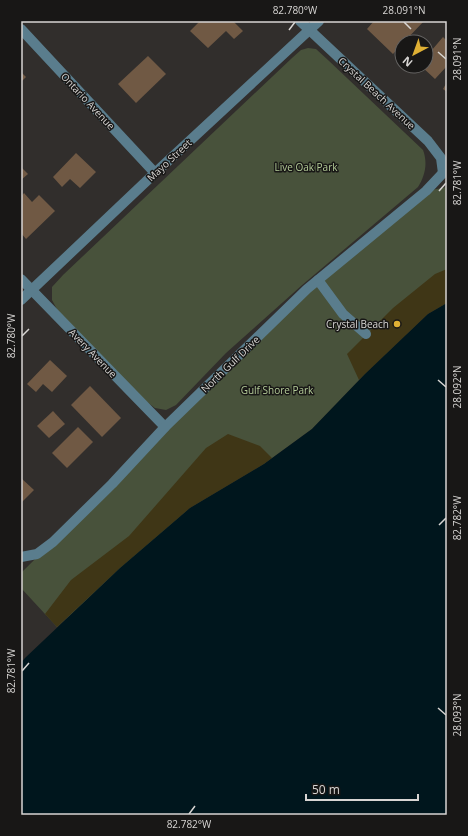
<svg xmlns="http://www.w3.org/2000/svg" width="468" height="836" viewBox="0 0 468 836" font-family="'Open Sans',sans-serif">
<rect width="100%" height="100%" fill="#312e2c"/>
<g fill="#48523b">
<path d="M308,48L316,49L328,60L423,150C428,163 425,176 418,187L301,286L226,353L176,405L166,410L155,408L143,399L59,313L52,300V287L63,275L292,58L301,50Z"/>
<path d="M447,187V303L428,314L365,374L312,429L264,464L190,508L57,627L21,588V573L307,289L426,191Z"/>
</g>
<g fill="#3f3616">
<path d="M447,269V303L428,314L359,380L347,354L393,308L435,274Z"/>
<path d="M228,434L260,446L272,458L264,464L190,508L120,568L57,627L45,614L71,580L129,536L206,448Z"/>
</g>
<path fill="#00161d" d="M447,303V815H21V663L25,658L120,568L190,508L264,464L312,429L365,374L428,314Z"/>
<g fill="#705944">
<path d="M200,21H233L243,31L234,39L226,31L208,48L190,31Z"/>
<path d="M374,21H424L404,42H402V44L393,54L367,29Z"/>
<path d="M443,37L447,41V66L435,79L421,66H426V57Z"/>
<path d="M148,56L166,74L136,103L118,84Z"/>
<path d="M21,72L26,77L21,82Z"/>
<path d="M447,82V92L443,89Z"/>
<path d="M76,153L96,172L80,188L70,179L62,187L53,177Z"/>
<path d="M21,167L28,174L21,180Z"/>
<path d="M24,193L32,202L39,195L55,211L26,239L21,233V197Z"/>
<path d="M50,360L67,376L52,392L43,384L36,392L27,384Z"/>
<path d="M90,386L121,418L102,437L71,405Z"/>
<path d="M53,411L65,424L49,438L37,426Z"/>
<path d="M78,427L93,442L67,468L52,453Z"/>
<path d="M21,478L34,490L21,503Z"/>
</g>
<g fill="none" stroke-linecap="round" stroke-linejoin="round">
<g stroke="#5a7d8d" stroke-width="10">
<path d="M300,21L428,141L441,158L443,173"/>
<path d="M21,29L155,173"/>
<path d="M21,279L165,427"/>
<path d="M318,280L343,314L366,334"/>
<path d="M21,300L155,173L319,21"/>
<path d="M21,557L37,554L53,542L112,484L165,427L307,289L426,191L443,173"/>
</g>
</g>
<path fill="none" stroke="#d7d5d3" stroke-width="1.5" d="M404,22L411,29M289,30L295,22M438,52L446,59M439,191L446,183M22,336L29,329M438,380L446,387M439,525L446,518M22,671L29,663M438,708L446,715M189,814L195,806"/>
<circle fill="#dfb034" stroke="#181716" stroke-width="1.5" cx="397" cy="324" r="4"/>
<g text-anchor="middle" dominant-baseline="central" stroke-width="3" stroke-linejoin="round" paint-order="stroke">
<g font-size="10" fill="#d7d5d3" stroke="#181716">
<text transform="translate(377 93) rotate(43)">Crystal Beach Avenue</text>
<text transform="translate(88 101) rotate(47)">Ontario Avenue</text>
<text transform="translate(169 160) rotate(-43)">Mayo Street</text>
<text transform="translate(93 353) rotate(46)">Avery Avenue</text>
<text transform="translate(230 364) rotate(-44)">North Gulf Drive</text>
</g>
<g font-size="10" fill="#b4cb98" stroke="#181716">
<text x="306" y="167">Live Oak Park</text>
<text x="277" y="390">Gulf Shore Park</text>
</g>
<g font-size="10" fill="#d7d5d3" stroke="#181716" text-anchor="end">
<text x="389" y="324">Crystal Beach</text>
</g>
</g>
<rect width="468" height="836" fill="none" stroke="#181716" stroke-width="44"/>
<g transform="translate(414 54) rotate(221)"><circle r="19" fill="#181716" stroke="#646362"/>
<path d="M0-3L7 15L0 10L-7 15Z" fill="#dfb034"/>
<text y="-6" font-size="11" font-weight="bold" text-anchor="middle" fill="#d7d5d3">N</text>
</g>
<path d="M306 794v6h112v-6" fill="none" stroke="#d7d5d3" stroke-width="2"/>
<text x="312" y="794" font-size="12" fill="#d7d5d3" stroke="#181716" stroke-width="3" paint-order="stroke">50 m</text>
<rect x="22" y="22" width="424" height="792" fill="none" stroke="#d7d5d3" stroke-width="1.5"/>
<g font-size="10" text-anchor="middle" fill="#d7d5d3">
<text x="295" y="14">82.780°W</text>
<text x="404" y="14">28.091°N</text>
<text transform="translate(457 59) rotate(-90)" y="4">28.091°N</text>
<text transform="translate(457 183) rotate(-90)" y="4">82.781°W</text>
<text transform="translate(11 336) rotate(-90)" y="4">82.780°W</text>
<text transform="translate(457 387) rotate(-90)" y="4">28.092°N</text>
<text transform="translate(457 518) rotate(-90)" y="4">82.782°W</text>
<text transform="translate(11 671) rotate(-90)" y="4">82.781°W</text>
<text transform="translate(457 715) rotate(-90)" y="4">28.093°N</text>
<text x="189" y="828">82.782°W</text>
</g>
</svg>
